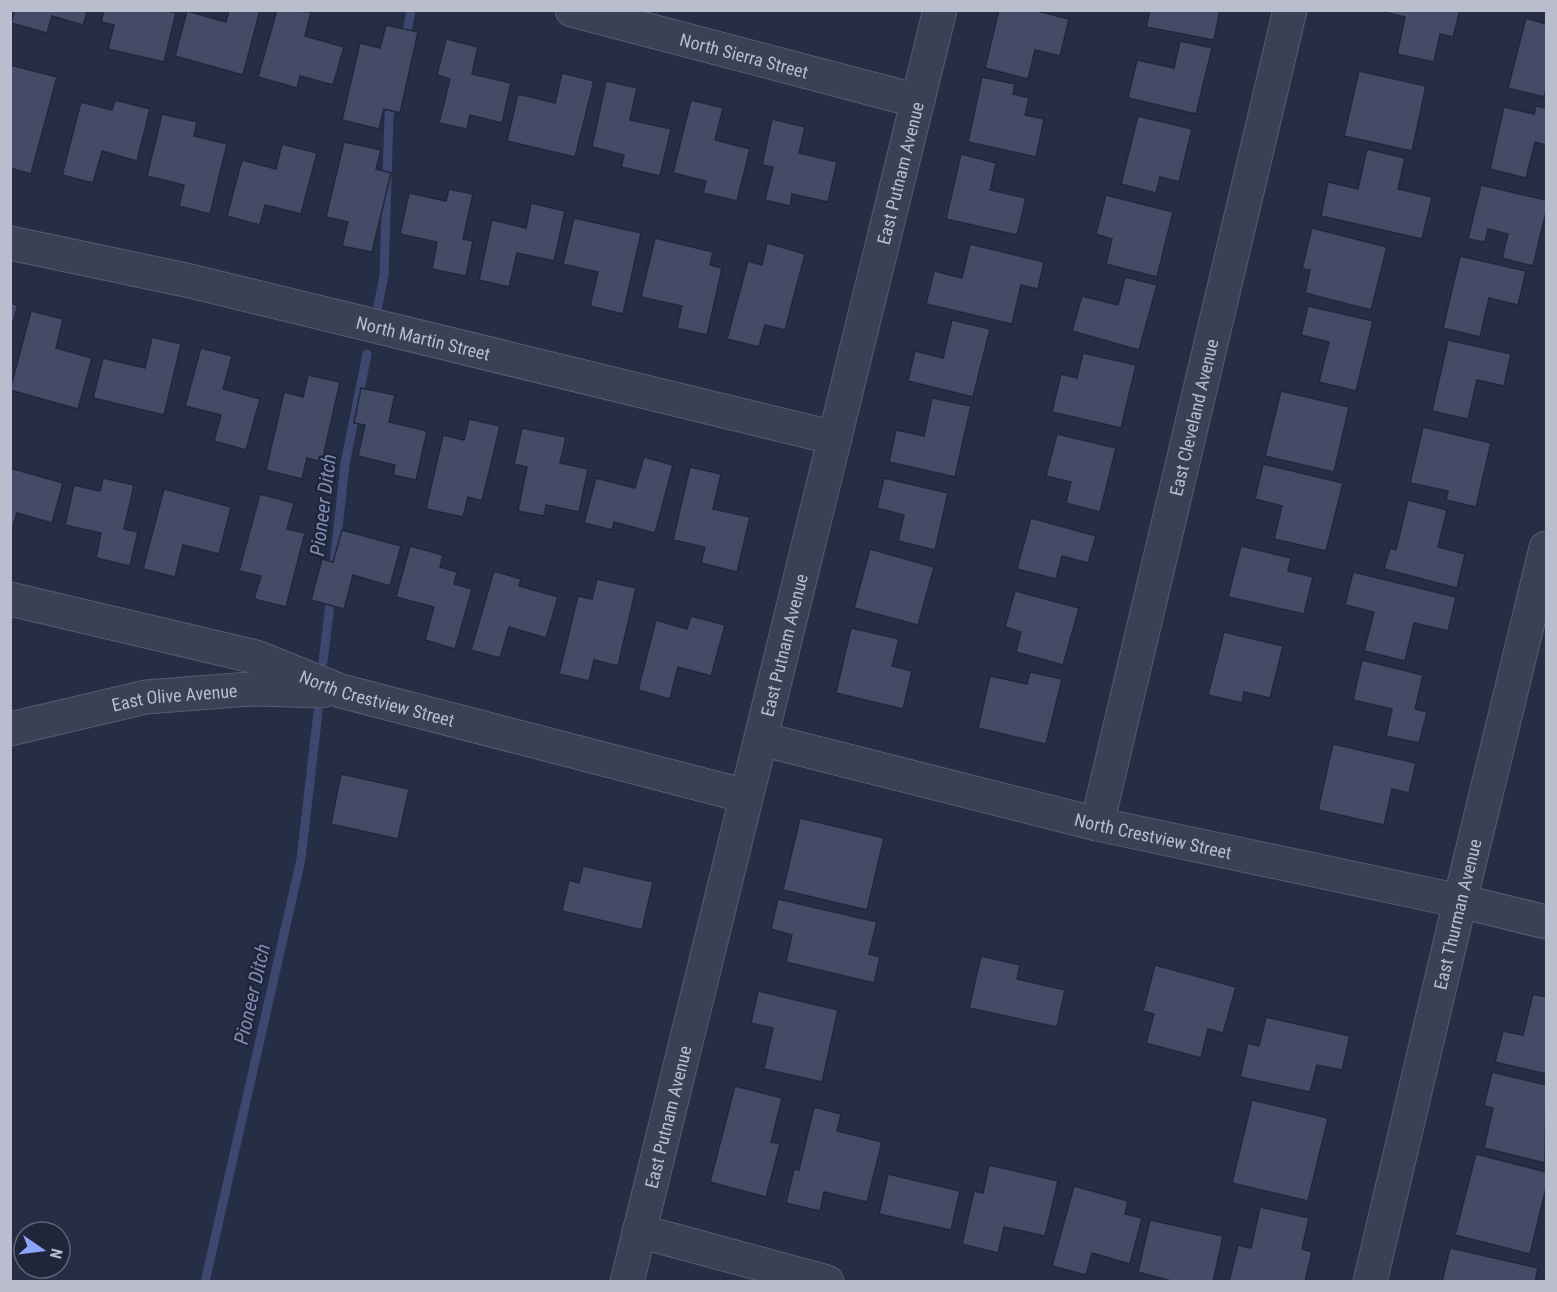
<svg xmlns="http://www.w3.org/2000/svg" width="1557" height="1292" viewBox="0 0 1557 1292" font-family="'Roboto Condensed',sans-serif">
<rect width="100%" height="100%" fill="#262e46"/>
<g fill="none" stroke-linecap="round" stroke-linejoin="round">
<g stroke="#3c486f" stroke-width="9">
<path d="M405,42L411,10"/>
<path d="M378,306L384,275L389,115L393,99"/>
<path d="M334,564L345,464L367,354"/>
<path d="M323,662L331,595"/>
<path d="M205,1282L301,859L318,712"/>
</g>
</g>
<g fill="#434b66" stroke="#22283c" stroke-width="1.5">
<path d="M15,10H88L83,25L52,16L47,33L11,23Z"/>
<path d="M104,10H164L176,13L164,62L108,49L114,25L101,22Z"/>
<path d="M229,10H260L243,75L175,56L187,11L226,22Z"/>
<path d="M277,10L311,12L305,36L344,47L333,85L300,76L297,88L258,77Z"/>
<path d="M999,10H1033L1069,19L1060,56L1035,50L1028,79L985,68Z"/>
<path d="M1150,10H1220L1214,40L1146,27Z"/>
<path d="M1460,10L1453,37L1440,34L1434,62L1397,54L1405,17L1380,11Z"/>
<path d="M1526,18L1546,24V89L1544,97L1508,88Z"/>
<path d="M386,25L418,32L400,113L384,109L379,129L342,120L360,43L380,48Z"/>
<path d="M446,39L478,47L472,74L511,83L502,123L470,115L467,129L439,123L450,79L437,75Z"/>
<path d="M1180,41L1212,48L1196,114L1128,98L1137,60L1174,68Z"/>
<path d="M10,65L57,77L31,174L10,168Z"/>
<path d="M1359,71L1426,86L1412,151L1344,136Z"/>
<path d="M562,73L594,81L575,157L507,141L518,94L555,103Z"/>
<path d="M982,77L1015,84L1013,94L1029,98L1025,115L1044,119L1036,157L968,142Z"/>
<path d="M606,81L637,88L630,120L671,129L660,176L621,167L624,155L592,147Z"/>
<path d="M115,100L150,109L137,161L102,151L93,183L62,175L81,102L112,110Z"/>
<path d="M691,100L723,108L715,140L750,149L737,201L703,193L706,181L673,173Z"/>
<path d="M1536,106L1546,108V145L1535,142L1526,178L1490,169L1504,107L1534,114Z"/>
<path d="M162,114L197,122L194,136L227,144L210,214L179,206L184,185L147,176Z"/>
<path d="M1138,116L1192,129L1179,182L1160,177L1156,193L1121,184Z"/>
<path d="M772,119L805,127L799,153L837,162L828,202L792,194L790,206L765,200L773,167L762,165Z"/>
<path d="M344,142L381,150L376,169L391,173L372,252L342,246L348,222L326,217Z"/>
<path d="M282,144L317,153L301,214L265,205L260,225L227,216L242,160L276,169Z"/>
<path d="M1367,149L1405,158L1398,189L1432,197L1422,239L1321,216L1328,182L1358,189Z"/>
<path d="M961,154L996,163L990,190L1026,198L1017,235L946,219Z"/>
<path d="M1481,185L1546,200V212L1533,266L1502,258L1508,234L1488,229L1485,242L1468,239Z"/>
<path d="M449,189L473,194L463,239L473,241L466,276L432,269L437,242L400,234L409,193L446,201Z"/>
<path d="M1106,195L1173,212L1157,277L1106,264L1112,239L1096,234Z"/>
<path d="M531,203L565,211L554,261L517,253L509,287L479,280L492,220L526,228Z"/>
<path d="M574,218L641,233L623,314L590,306L598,272L563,264Z"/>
<path d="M1312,228L1387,247L1371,310L1305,293L1310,270L1302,269Z"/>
<path d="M655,238L713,252L710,265L722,268L707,335L677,328L682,306L641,297Z"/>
<path d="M767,243L805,254L785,330L765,325L759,347L727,339L748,261L762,265Z"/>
<path d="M970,244L1044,262L1038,289L1021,285L1012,324L926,304L934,271L962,278Z"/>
<path d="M1460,256L1526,271L1518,305L1489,298L1480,337L1443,328Z"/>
<path d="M1125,277L1157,285L1139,350L1072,331L1082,296L1118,305Z"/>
<path d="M10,303L18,305L10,333Z"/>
<path d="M1308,306L1373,321L1356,391L1319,382L1329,342L1301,335Z"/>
<path d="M31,311L63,319L56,348L92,358L78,409L10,390Z"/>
<path d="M952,320L990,329L973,397L908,381L915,351L943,358Z"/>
<path d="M152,337L181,344L164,415L93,398L103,358L145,368Z"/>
<path d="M1448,340L1511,354L1504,386L1477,380L1468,419L1432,411Z"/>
<path d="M201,348L232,356L223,389L260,399L246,450L214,441L221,415L185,406Z"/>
<path d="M1083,353L1136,365L1121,428L1052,412L1061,374L1077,378Z"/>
<path d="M308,375L340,382L322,462L307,458L302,479L266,470L284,392L303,397Z"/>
<path d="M361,388L395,395L389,422L427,431L416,480L393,475L395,465L358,456L365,425L354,423Z"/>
<path d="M1281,391L1349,407L1334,472L1265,456Z"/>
<path d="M932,398L971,406L955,477L889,462L896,430L924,436Z"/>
<path d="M469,419L500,426L482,501L468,497L463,517L426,509L443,435L464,440Z"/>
<path d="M1423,427L1491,443L1476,507L1446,500L1448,491L1410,483Z"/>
<path d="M522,428L566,437L560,463L588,469L579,512L546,505L544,516L518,511L527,467L514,464Z"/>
<path d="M1057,434L1116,448L1100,512L1066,503L1071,482L1046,476Z"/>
<path d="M644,457L673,465L655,533L614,522L612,530L584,523L596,478L635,488Z"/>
<path d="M1263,464L1343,483L1326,551L1274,539L1282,506L1255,499Z"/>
<path d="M690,467L721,474L713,509L750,517L737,572L701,563L705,547L673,540Z"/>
<path d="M10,468L63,483L52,523L17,513L10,536Z"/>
<path d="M103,478L134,485L124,529L138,532L130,566L96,558L101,533L65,525L74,485L100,491Z"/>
<path d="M884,478L948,493L935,550L898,541L904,515L877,508Z"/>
<path d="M164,489L231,507L219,554L183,545L175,577L143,569Z"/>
<path d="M260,494L294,503L287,529L305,533L286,607L254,599L261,576L239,571Z"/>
<path d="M1408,500L1447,510L1438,547L1465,554L1457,588L1384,569L1390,548L1396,550Z"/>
<path d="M1031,518L1096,536L1088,563L1062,556L1056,579L1017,569Z"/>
<path d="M342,530L401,546L390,586L353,575L344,609L311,600L322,559L333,562Z"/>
<path d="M410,546L443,555L440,567L457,572L454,584L472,589L455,649L425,640L434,607L396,597Z"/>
<path d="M1241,546L1291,558L1288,571L1313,577L1304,614L1228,597Z"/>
<path d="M870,549L934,567L918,625L854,608Z"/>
<path d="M494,571L521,579L519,586L558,597L546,638L509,627L500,658L471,650Z"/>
<path d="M1353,572L1456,597L1448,631L1414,623L1405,661L1364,651L1374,612L1345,605Z"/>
<path d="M597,579L636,588L618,666L594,660L589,681L559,674L578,596L592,599Z"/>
<path d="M1015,591L1079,608L1063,665L1016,652L1021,632L1005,627Z"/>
<path d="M691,616L725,625L711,676L678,667L670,699L638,690L656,620L687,629Z"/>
<path d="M851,628L899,639L892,666L912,671L903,709L836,693Z"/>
<path d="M1224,632L1283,646L1270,698L1244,692L1242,703L1208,695Z"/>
<path d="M1362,660L1423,675L1415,709L1427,712L1419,743L1386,736L1392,709L1353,700Z"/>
<path d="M1030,672L1062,679L1046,744L978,728L990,676L1027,684Z"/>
<path d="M1333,744L1416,763L1409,793L1392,789L1384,825L1318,810Z"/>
<path d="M341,774L409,789L398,839L331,824Z"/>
<path d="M800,818L884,838L867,910L783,890Z"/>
<path d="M583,866L653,882L642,930L562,911L569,880L579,883Z"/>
<path d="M778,899L877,922L869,954L880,957L874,983L786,962L792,935L771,929Z"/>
<path d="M981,956L1020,965L1017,979L1065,990L1057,1027L969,1008Z"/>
<path d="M1155,965L1236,987L1223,1033L1208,1029L1201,1058L1146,1043L1154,1014L1143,1011Z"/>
<path d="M758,991L838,1010L822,1082L764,1069L773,1028L751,1023Z"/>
<path d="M1533,994L1546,997V1074L1495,1062L1503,1031L1523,1035Z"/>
<path d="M1266,1017L1350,1036L1342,1070L1317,1065L1310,1092L1240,1077L1248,1043L1259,1046Z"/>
<path d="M1492,1072L1546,1085L1545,1163L1484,1148L1493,1108L1484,1106Z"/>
<path d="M735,1086L782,1098L771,1142L780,1144L766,1197L710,1182Z"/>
<path d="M1252,1100L1328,1118L1308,1201L1232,1183Z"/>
<path d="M814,1107L841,1114L837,1131L882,1142L867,1202L824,1192L820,1211L786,1203L794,1169L799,1170Z"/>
<path d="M1476,1154L1546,1172V1188L1530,1254L1455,1235Z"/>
<path d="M989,1165L1058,1181L1045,1236L1004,1227L998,1253L962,1244L974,1191L983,1193Z"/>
<path d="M888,1174L960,1191L951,1230L879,1214Z"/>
<path d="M1074,1186L1128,1201L1125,1214L1142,1218L1130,1264L1092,1253L1086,1275L1052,1266Z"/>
<path d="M1260,1207L1309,1218L1302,1249L1312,1252L1305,1282H1229L1238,1245L1251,1248Z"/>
<path d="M1150,1220L1223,1236L1213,1282H1175L1138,1272Z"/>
<path d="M1450,1248L1538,1268L1535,1282H1442Z"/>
</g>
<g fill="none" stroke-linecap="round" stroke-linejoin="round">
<g stroke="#575c6f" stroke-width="35">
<g id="minor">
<path id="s1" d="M572,10L918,101"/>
<path id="s2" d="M10,243L186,280L835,438"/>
<path id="s3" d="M10,599L256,657L341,691L746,796"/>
<path id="s4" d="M10,729L146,697L250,689L322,691"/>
<path id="s5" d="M761,739L1097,824L1460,901L1546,922"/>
<path id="s6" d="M1097,824L1290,10"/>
<path d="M639,1231L827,1282"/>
<path id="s7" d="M627,1282L940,10"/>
<path id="s8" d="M1370,1282L1460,901L1546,548"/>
</g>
</g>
<use href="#minor" stroke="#3b4155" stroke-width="33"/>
</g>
<g text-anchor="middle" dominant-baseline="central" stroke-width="5" stroke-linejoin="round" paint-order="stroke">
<g font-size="18" fill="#b9bdce" stroke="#20263a">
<text stroke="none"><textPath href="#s1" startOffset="178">North Sierra Street</textPath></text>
<text stroke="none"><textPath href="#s7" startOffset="1142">East Putnam Avenue</textPath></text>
<text stroke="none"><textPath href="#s2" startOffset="424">North Martin Street</textPath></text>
<text stroke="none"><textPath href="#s6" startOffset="418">East Cleveland Avenue</textPath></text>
<text stroke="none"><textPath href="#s7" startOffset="656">East Putnam Avenue</textPath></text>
<text stroke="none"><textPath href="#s3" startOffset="381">North Crestview Street</textPath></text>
<text stroke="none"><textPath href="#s4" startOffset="168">East Olive Avenue</textPath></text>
<text stroke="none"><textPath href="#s5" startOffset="404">North Crestview Street</textPath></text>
<text stroke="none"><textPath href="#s8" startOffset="378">East Thurman Avenue</textPath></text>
<text stroke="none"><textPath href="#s7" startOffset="170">East Putnam Avenue</textPath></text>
</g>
<g font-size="20" font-style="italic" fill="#7f8db6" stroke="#20263a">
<text transform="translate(323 505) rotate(-83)">Pioneer Ditch</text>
<text transform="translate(252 994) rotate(-77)">Pioneer Ditch</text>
</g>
</g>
<rect width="1557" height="1292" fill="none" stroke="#b9bdce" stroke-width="24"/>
<g transform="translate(42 1250) rotate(104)"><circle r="28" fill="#20263a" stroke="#5d6275" stroke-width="1.5"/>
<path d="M0-4.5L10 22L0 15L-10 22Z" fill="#8fa5fd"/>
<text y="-9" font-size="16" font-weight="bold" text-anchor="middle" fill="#b9bdce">N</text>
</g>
</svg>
